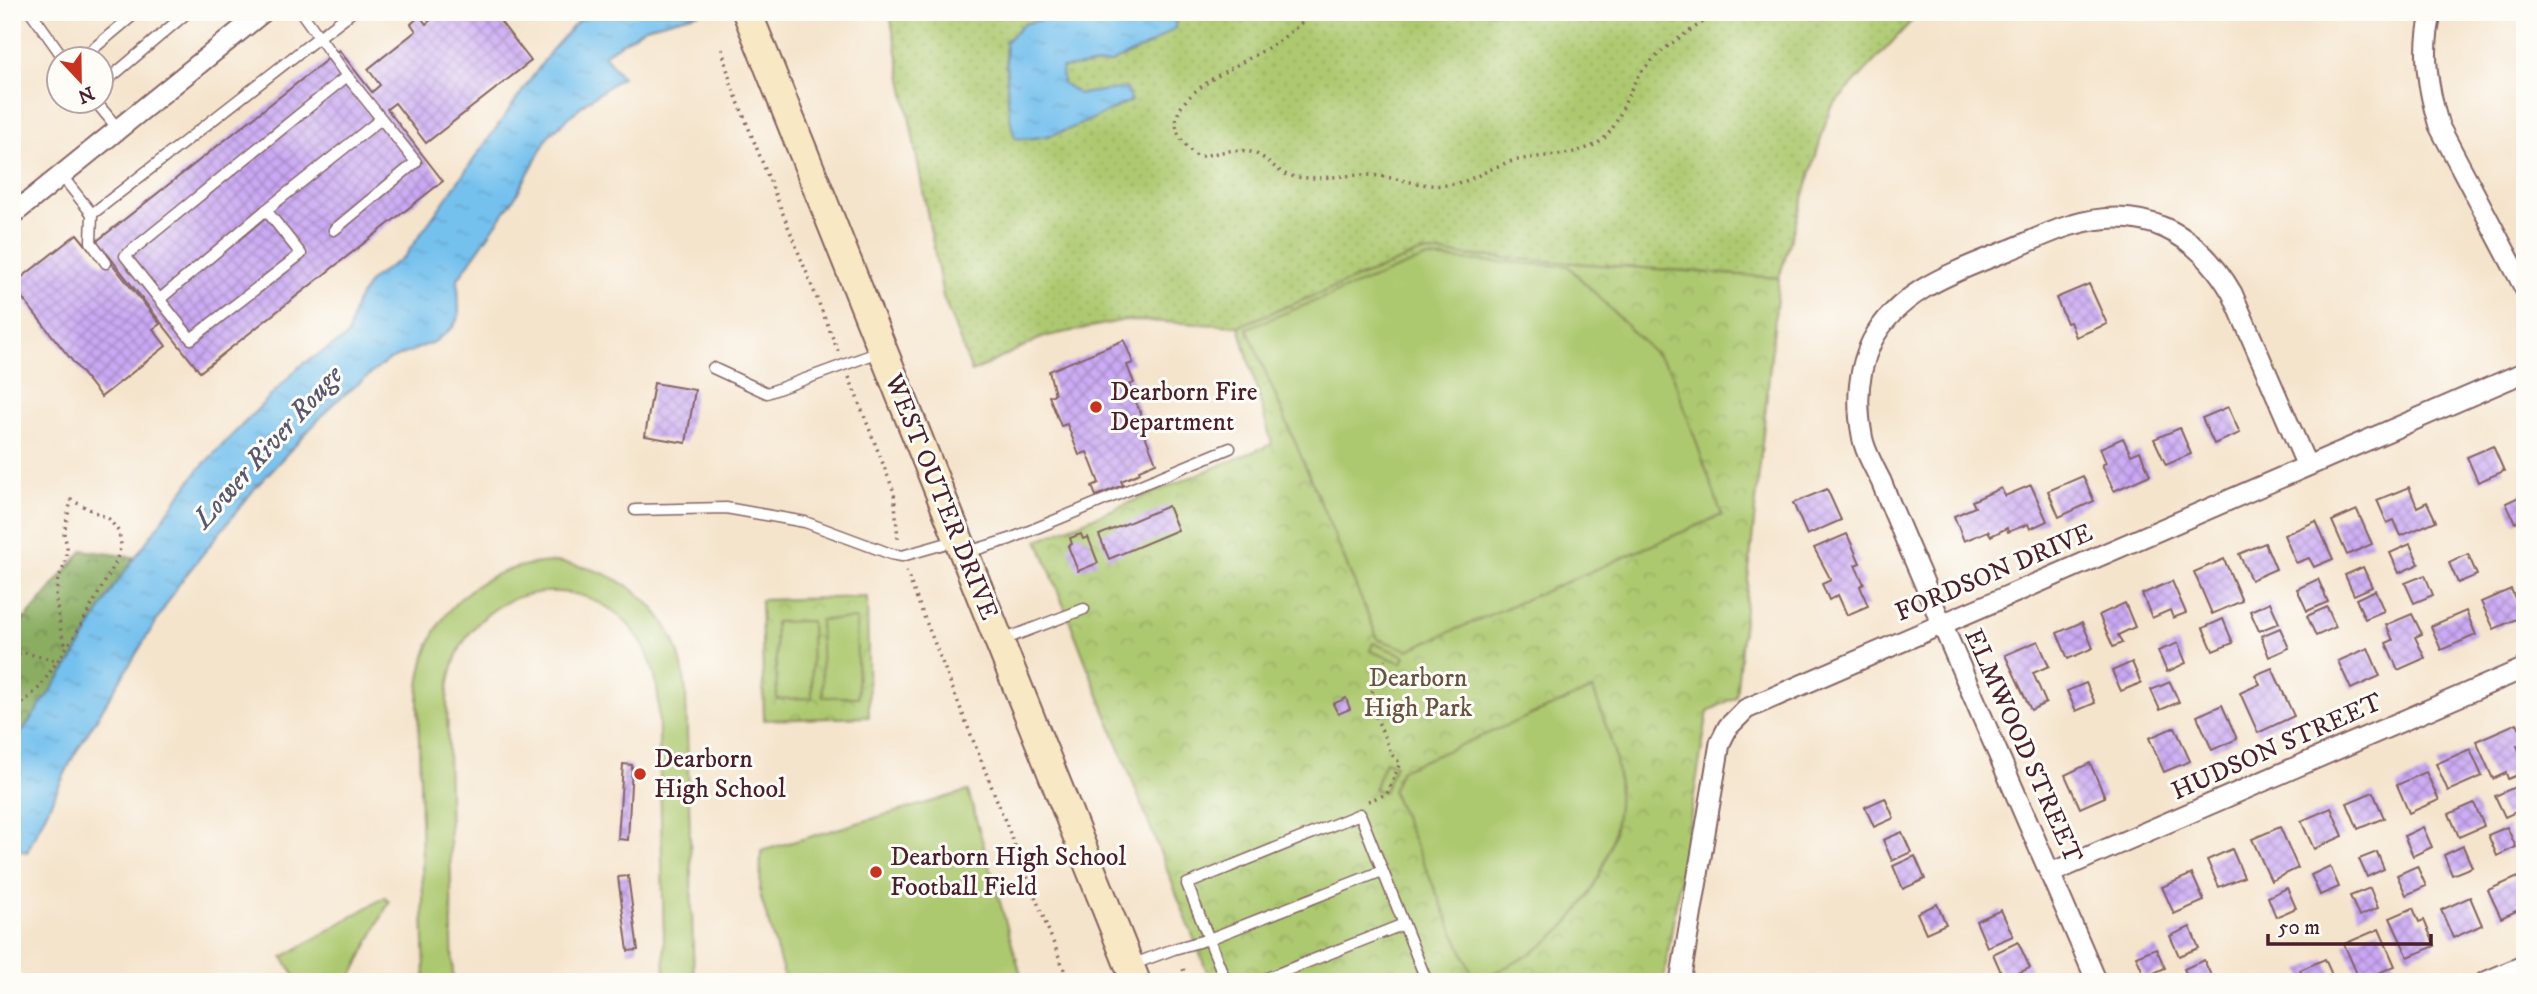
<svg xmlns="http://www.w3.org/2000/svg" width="2537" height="994" viewBox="0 0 2537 994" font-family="'IM FELL DW Pica',serif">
<defs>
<pattern id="grass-dots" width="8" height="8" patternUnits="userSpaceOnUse" patternTransform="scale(1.75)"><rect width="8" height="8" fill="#adc970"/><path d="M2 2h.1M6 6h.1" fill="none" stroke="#96ac61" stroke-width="1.8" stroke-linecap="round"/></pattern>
<pattern id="forest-crowns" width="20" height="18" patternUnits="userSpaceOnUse" patternTransform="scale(1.75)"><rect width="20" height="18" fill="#8aad62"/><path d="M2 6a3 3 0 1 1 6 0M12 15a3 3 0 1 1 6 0" fill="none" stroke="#738c51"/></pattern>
<pattern id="park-crowns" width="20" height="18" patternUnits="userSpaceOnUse" patternTransform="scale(1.75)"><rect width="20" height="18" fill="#adc970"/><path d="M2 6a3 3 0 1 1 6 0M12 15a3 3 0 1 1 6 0" fill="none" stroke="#96ac61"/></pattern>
<pattern id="water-ripples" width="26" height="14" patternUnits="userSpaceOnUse" patternTransform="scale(1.75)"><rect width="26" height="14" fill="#74c1ee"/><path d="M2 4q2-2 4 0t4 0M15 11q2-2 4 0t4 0" fill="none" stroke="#66a5cc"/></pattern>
<pattern id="building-cross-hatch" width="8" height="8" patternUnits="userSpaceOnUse" patternTransform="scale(1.75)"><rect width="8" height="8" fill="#caa9f4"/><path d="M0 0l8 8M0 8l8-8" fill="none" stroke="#a689c6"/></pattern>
</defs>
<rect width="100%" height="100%" fill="#fdfcf7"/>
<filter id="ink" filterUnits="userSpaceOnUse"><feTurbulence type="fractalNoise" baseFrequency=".0143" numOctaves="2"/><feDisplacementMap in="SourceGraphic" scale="14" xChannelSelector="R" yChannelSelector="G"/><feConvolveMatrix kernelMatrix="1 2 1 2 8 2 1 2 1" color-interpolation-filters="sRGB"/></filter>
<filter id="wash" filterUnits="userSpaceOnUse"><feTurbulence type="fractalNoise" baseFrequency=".00686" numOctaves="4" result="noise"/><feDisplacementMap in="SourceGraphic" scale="28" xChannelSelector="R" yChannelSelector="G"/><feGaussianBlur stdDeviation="1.57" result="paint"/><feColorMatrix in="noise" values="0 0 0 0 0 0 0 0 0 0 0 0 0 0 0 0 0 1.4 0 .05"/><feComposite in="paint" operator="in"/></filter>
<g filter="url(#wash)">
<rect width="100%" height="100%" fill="#f5e4cc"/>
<path fill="url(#grass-dots)" stroke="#7c744e" stroke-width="2" d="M900,12H1920L1830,109L1779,278L1422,252L1239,326L1125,320L1043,337L972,372L943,297L890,15Z"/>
<path fill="url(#forest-crowns)" stroke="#6a6646" stroke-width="2" d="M83,550L133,557L118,599L12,747V624L27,617Z"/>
<g fill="url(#park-crowns)" stroke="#7c744e" stroke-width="2">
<path d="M1422,252L1779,278L1736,697L1708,711L1663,982H1211L1038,540L1272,444L1239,326Z"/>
<path d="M867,597L869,717L764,720L761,600Z"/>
</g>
<g fill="#adc970" stroke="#7c744e" stroke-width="2">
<path d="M1425,258L1568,266L1671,370L1722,515L1408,650L1378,639L1247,328Z"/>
<path d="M555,562C631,570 681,616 686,694L694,982H665L658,695C643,554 455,559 447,700L453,982H425L418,701C421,619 473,565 555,562Z"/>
<path d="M856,619L858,697H823L820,620Z"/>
<path d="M811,621L812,698L777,699L775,622Z"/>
<path d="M1373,643L1405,656L1402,663L1370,651Z"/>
<path d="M1593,689C1601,712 1611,736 1616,761C1628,828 1597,906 1542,946C1521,961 1499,971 1475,981L1392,791L1401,770Z"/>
<path d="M1385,761L1395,765L1384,792L1374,789Z"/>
<path d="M968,791L1023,982H786L760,894L761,851Z"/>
<path d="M385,897L389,902L349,982H299L297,980L283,957Z"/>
</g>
<g fill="url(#water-ripples)" stroke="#5f708c" stroke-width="2">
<path d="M586,12H704L646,27L604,55L622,77L586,102L549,135L517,194L458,279L459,316L453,327L436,341L387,361L334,403L256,487L179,584L73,757L27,852L12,848V746L73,659L113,588L199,469L301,365L347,337L356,303L371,280L405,256L551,51Z"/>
<path d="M1068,12H1177L1175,28L1151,44L1111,63L1062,68L1063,83L1079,94L1126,88L1131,101C1094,116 1056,143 1015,138C1005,107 1008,75 1005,42L1024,24Z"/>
</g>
<g id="blocks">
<g fill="url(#building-cross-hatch)">
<path d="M440,12H493L531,61L426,143L395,103L387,109L443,181L200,372L97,241L339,50L372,92L380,85L368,69L416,31L411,24L420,16L426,24Z"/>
<path d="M77,234L102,265L109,260L160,324L153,329L166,346L101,397L12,285Z"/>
<path d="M2089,284L2107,324L2076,337L2070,322L2067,323L2056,298Z"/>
<path d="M1124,340L1133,363L1127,365L1134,383L1129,385L1143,419L1139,420L1156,463L1139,470L1140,473L1121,481L1123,485L1096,496L1092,486L1099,483L1087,452L1079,455L1067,424L1061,426L1049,396L1055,394L1049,371Z"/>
<path d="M654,383L695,390L686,443L645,436Z"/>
<path d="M2228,407L2240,433L2214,444L2202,418Z"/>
<path d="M2180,428L2191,454L2166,465L2154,439Z"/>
<path d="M2123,438L2131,455L2140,451L2150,475L2114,491L2102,465L2106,463L2100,448Z"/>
<path d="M2493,446L2504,471L2478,482L2467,457Z"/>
<path d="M2083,476L2094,501L2059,517L2048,491Z"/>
<path d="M2031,485L2047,521L2030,529L2028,524L2008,532L2007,528L1991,536L1988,531L1964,541L1954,516L1975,507L1972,501L2001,488L2005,496Z"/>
<path d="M2409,487L2417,507L2427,502L2436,521L2401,536L2394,520L2387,523L2377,500Z"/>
<path d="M1827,489L1841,520L1807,535L1793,503Z"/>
<path d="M2525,494V518L2515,523L2506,503Z"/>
<path d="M1168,506L1178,530L1109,559L1099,535Z"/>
<path d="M2357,510L2372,544L2347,555L2332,521Z"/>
<path d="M2316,521L2333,559L2314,567L2309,558L2296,563L2284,535Z"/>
<path d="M1081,534L1083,539L1088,537L1098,563L1078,571L1068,546L1072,544L1070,538Z"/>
<path d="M1847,534L1860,563L1855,565L1864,584L1860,586L1868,606L1847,615L1838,595L1829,600L1822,584L1831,580L1814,548Z"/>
<path d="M2265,543L2276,569L2251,580L2239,554Z"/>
<path d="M2410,544L2419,564L2399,573L2390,553Z"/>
<path d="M2468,554L2477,575L2458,583L2449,563Z"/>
<path d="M2224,559L2242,601L2212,614L2194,572Z"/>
<path d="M2363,567L2372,587L2354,595L2345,575Z"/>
<path d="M2425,575L2433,595L2414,603L2405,583Z"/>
<path d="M2318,579L2328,602L2307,611L2297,589Z"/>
<path d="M2172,581L2186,613L2173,618L2170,610L2152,618L2142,594Z"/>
<path d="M2511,589L2523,616L2494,629L2481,602Z"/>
<path d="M2375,590L2384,611L2365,619L2356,599Z"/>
<path d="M2270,602L2279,623L2259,631L2250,611Z"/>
<path d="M2125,603L2135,627L2118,635L2122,643L2113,647L2099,615Z"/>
<path d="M2327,607L2336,627L2316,636L2307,616Z"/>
<path d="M2466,611L2476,635L2441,650L2431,626Z"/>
<path d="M2412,614L2422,634L2415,637L2425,658L2398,670L2386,643L2393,640L2386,625Z"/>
<path d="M2223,619L2233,643L2213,651L2203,628Z"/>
<path d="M2082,622L2093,648L2068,659L2057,633Z"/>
<path d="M2280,628L2289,648L2269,657L2261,636Z"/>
<path d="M2038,641L2049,666L2033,673L2046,703L2031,710L2005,655Z"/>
<path d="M2178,643L2186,663L2167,672L2158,651Z"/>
<path d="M2368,648L2380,676L2351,689L2338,661Z"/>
<path d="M2132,662L2141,683L2121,691L2112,671Z"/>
<path d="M2272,668L2294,716L2258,733L2240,693L2260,684L2255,675Z"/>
<path d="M2170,682L2179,702L2160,710L2151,690Z"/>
<path d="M2086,683L2095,703L2076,711L2067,691Z"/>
<path d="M1346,698L1350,709L1338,714L1333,704Z"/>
<path d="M2222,705L2237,739L2212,750L2197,716Z"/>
<path d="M2517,723L2525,739V743L2517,746L2525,762V772L2508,779L2506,773L2493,779L2476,741Z"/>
<path d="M2175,727L2190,761L2164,772L2149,738Z"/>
<path d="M2470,749L2482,776L2448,791L2436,764Z"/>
<path d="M2090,763L2105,797L2080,808L2065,775Z"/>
<path d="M623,764L632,765L628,840L618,839Z"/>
<path d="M2426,772L2439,800L2409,813L2397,785Z"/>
<path d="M2517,786L2525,808L2505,817L2495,796Z"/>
<path d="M2373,792L2384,818L2358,829L2347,803Z"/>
<path d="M1885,798L1894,818L1874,827L1865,807Z"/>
<path d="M2474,803L2484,826L2459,837L2449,814Z"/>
<path d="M2331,808L2343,836L2314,849L2301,821Z"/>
<path d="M2280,827L2298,868L2271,881L2252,839Z"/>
<path d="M2423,827L2432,847L2413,856L2404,836Z"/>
<path d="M2507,827L2516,847L2497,856L2488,835Z"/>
<path d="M1902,832L1911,852L1892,861L1883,840Z"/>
<path d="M2463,846L2472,867L2452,875L2444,855Z"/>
<path d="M2232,849L2244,877L2219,887L2207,860Z"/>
<path d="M2377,852L2384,869L2367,877L2359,859Z"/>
<path d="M1915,856L1925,879L1903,889L1893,866Z"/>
<path d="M2330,866L2339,887L2320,895L2311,875Z"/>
<path d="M2417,866L2426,886L2406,895L2397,875Z"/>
<path d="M2192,874L2204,901L2174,914L2162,887Z"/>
<path d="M628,876L638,950L628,951L618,877Z"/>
<path d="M2518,877L2525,892V907L2501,918L2488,890Z"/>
<path d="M2287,888L2296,908L2276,917L2268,897Z"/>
<path d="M2370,888L2378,908L2359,916L2350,896Z"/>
<path d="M2470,897L2482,925L2453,938L2441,910Z"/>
<path d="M1937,904L1946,924L1926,933L1917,913Z"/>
<path d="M2413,908L2419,922L2424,920L2435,946L2408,957L2390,918Z"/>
<path d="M2001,910L2013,936L1987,947L1976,921Z"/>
<path d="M2190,927L2199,948L2179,956L2170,936Z"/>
<path d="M2379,929L2395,966L2360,981L2344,944Z"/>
<path d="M2018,942L2030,968L2004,979L1993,954Z"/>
<path d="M2156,948L2165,968L2145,977L2136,956Z"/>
<path d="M2325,959L2335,982H2305L2300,970Z"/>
<path d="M2204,960L2213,980L2190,982L2184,969Z"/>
</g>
</g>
</g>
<g filter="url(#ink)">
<use href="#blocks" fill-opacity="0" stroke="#866463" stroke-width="2"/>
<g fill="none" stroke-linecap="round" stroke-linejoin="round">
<g stroke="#866463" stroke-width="13">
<g id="lane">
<path d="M31,12L65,60"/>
<path d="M301,12L319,37L352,12"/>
<path d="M87,54L137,12"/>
<path d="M110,78L188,12"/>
<path d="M96,102L119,130"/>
<path d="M62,176L92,214L91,242L106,263"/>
<path d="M266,210L301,254L191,339L125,256L347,76L416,162L334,230"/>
<path d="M92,214L319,37L347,76"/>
<path d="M160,299L266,210L381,119"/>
<path d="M713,368L767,393L882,351"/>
<path d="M635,510L726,508L805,522L891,554L902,556L958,540"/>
<path d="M968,552L1010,539L1230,448"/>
<path d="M1000,641L1084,609"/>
<path d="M1131,965L1174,949L1209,939L1382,871"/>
<path d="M1226,982L1187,884L1360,814L1427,982"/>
<path d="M1257,982L1404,924"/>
</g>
</g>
<g stroke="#866463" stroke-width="23">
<g id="street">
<path d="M2432,12C2421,50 2428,89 2439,126L2525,289"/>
<path d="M12,215L263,12"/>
<path d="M2051,873L2525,668"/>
<path d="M1680,982L1720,743L1728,727L1746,709L2525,372"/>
<path d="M2097,982C2040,849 1982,717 1925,585C1910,550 1895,516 1881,481C1874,467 1864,450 1862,435C1856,403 1858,370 1872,341C1899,289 1958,271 2009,250C2030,242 2050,231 2072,225C2142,204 2196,231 2232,293L2307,466"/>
<path d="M2485,982L2525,965"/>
</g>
</g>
<g stroke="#866463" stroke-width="32">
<path id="secondary" d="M747,12L1136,982"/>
</g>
<g stroke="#866463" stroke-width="3.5" stroke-dasharray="2 5" stroke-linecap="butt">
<path d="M1311,12C1300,26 1284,38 1269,47C1234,70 1132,105 1198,157C1218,153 1242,145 1260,156C1271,162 1278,173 1291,176C1315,181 1340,175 1365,175C1394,175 1425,190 1454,184C1475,180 1492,166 1513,161C1540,154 1570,158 1596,144C1620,131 1624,95 1640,74C1661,47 1691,30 1719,12"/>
<path d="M722,49L731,84L838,351"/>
<path d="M849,377L894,492L898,539"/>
<path d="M906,571L1069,982"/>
<path d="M12,657L22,652L58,661"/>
<path d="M12,713L40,687L77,632L116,562L121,545L119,532L109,519L71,500L64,533L67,547L65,564L58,579L56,598L61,633L66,645"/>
<path d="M1368,801L1387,794L1400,763L1392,755L1369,700L1385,659"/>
<path d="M1183,969L1189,982"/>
</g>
<use href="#lane" stroke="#fff" stroke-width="10"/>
<use href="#street" stroke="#fff" stroke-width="19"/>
<use href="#secondary" stroke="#f8e8c3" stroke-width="28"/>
</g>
</g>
<g fill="#c8321e" stroke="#fdfcf7" stroke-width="2.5">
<circle cx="1096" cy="407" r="7"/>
<circle cx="640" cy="774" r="7"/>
<circle cx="876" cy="872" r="7"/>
</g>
<g text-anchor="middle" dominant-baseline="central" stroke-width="6" stroke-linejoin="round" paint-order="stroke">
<g font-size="26" fill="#4a1f2b" stroke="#fdfcf7" text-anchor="start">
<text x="1110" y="392">Dearborn Fire<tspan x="1110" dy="30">Department</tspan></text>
<text x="654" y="759">Dearborn<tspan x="654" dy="30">High School</tspan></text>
<text x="890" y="857">Dearborn High School<tspan x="890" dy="30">Football Field</tspan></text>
</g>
<g font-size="26" fill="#4a1f2b" stroke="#fdfcf7">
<text transform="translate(941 497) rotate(68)">WEST OUTER DRIVE</text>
<text transform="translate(1994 573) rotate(-23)">FORDSON DRIVE</text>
<text transform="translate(2023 746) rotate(66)">ELMWOOD STREET</text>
<text transform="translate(2277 747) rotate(-24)">HUDSON STREET</text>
</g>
<g font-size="26" fill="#685240" stroke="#fdfcf7">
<text x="1418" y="678">Dearborn<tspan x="1418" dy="30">High Park</tspan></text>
</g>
<g font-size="28" font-style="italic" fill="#59586f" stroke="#fdfcf7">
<text transform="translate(268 447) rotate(-48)">Lower River Rouge</text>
</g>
</g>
<rect width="2537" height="994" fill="none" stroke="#fdfcf7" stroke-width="42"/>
<g transform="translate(80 80) rotate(158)"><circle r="33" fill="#fdfcf7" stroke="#b5a4a5" stroke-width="2"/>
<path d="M0-5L12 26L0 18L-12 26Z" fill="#c8321e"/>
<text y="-10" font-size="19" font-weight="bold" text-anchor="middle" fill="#4a1f2b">N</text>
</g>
<path d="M2268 934v10h163v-10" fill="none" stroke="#4a1f2b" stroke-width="3.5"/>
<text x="2278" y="934" font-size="21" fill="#4a1f2b" stroke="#fdfcf7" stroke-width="5" paint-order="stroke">50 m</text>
</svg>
